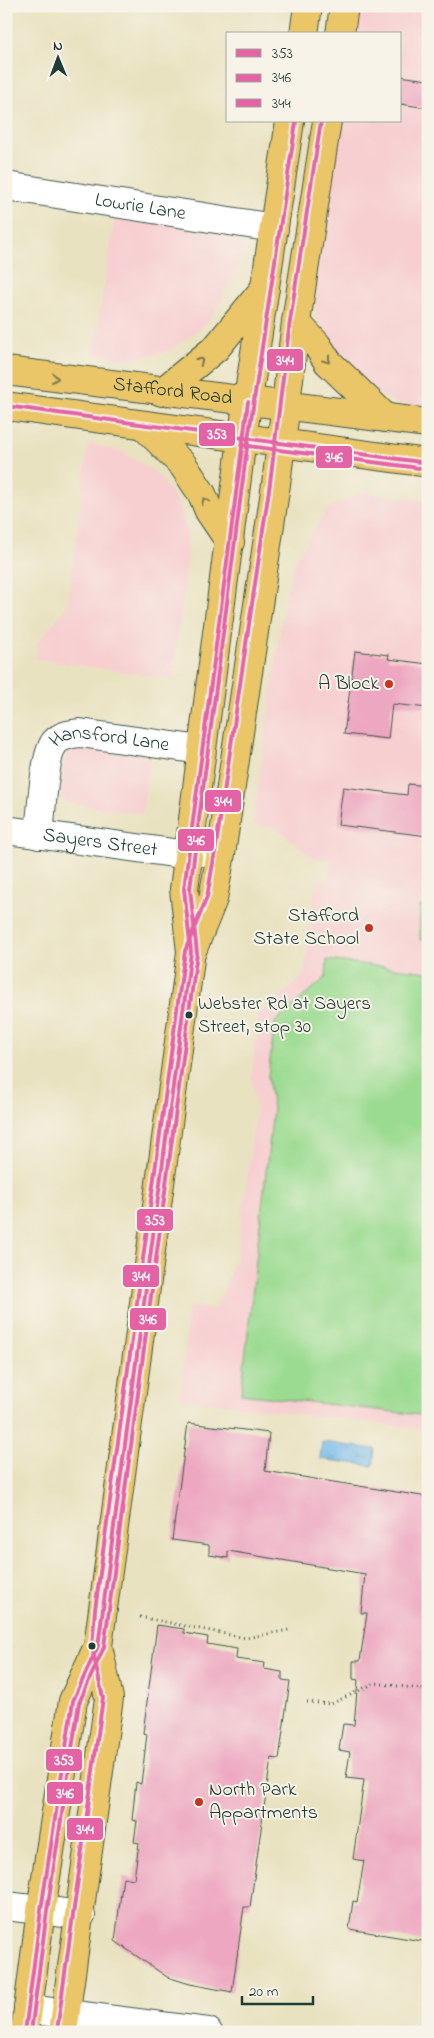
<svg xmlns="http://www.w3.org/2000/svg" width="434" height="2038" viewBox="0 0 434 2038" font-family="'Indie Flower',sans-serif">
<defs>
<pattern id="park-crowns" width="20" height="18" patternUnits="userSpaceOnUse" patternTransform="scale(1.25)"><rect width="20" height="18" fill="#9bdb91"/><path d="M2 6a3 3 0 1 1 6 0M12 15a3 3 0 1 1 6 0" fill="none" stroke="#85bd7e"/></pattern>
<pattern id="water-ripples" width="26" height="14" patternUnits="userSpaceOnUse" patternTransform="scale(1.25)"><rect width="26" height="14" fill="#74baeb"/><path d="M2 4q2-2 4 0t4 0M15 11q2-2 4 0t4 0" fill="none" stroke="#5f98bf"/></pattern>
</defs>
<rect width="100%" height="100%" fill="#f7f3e8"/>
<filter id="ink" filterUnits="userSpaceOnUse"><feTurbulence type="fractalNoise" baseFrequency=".02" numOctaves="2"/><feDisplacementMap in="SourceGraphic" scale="10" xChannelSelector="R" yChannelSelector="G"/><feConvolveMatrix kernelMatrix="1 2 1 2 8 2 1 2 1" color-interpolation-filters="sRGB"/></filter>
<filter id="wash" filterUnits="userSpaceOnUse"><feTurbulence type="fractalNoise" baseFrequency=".0096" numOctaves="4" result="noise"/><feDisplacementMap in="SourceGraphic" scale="20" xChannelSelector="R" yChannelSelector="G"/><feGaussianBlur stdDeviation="1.12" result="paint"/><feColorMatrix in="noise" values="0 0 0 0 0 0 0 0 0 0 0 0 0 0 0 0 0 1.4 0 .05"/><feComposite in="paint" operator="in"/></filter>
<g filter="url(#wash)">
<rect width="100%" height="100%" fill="#e9e2c1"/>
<g fill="#f7cfd1">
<path d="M370,6L428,7V413L400,405L365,386L321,332L315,314V286L339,121H400V34H352L356,20Z"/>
<path d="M115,216L236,236L246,246L229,286L207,323L169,351L131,359L93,355Z"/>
<path d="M88,443L123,452L155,472L172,493L181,511L187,532L188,558L172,679L36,659L38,642L68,605Z"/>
<path d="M362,492L428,501V1430L180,1399L189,1307L216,1309L237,1256L256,1107L251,1078L259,1015L304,975L316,880H328L331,860L314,858L276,828L253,825L285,595L297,557L327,509Z"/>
<path d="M76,745L150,756L142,814L66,803L60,795L66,751Z"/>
</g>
<path fill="#9bdb91" stroke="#5d8c62" d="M327,960L428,972V1416L241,1394L273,1109L268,1076L275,1022L326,977Z"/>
<path fill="url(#park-crowns)" stroke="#5d8c62" d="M420,906H428V941L420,940Z"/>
<path fill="url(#water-ripples)" stroke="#4a7c90" d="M322,1442L375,1449L373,1466L320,1459Z"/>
<g id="blocks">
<g fill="#eda7c1">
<path d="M400,76L428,80V108L400,104Z"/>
<path d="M355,651L389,655L388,659L428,664V708L392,704L388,739L344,734Z"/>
<path d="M408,784L428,786V836L338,825L343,787L407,795Z"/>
<path d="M188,1423L269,1433L265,1471L428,1497V1942L349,1929L353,1901L357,1902L364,1861L353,1859L364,1780L346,1778L350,1752L339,1750L343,1724L354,1725L358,1680L353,1679V1661H360L367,1613H361L365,1574L228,1551V1558L209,1555V1545L172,1540Z"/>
<path d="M157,1625L184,1629V1633L208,1637L207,1644L237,1649L236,1659L265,1663L264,1669L282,1672V1680L290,1681L279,1759L271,1758L250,1907H244L232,1992L190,1984L167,1977L115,1941L123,1877L134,1879L139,1843L134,1842L137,1821L132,1820L136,1782L141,1784L147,1734L143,1733Z"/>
</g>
</g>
</g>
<g filter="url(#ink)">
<use href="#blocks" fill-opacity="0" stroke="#3d5649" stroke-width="1"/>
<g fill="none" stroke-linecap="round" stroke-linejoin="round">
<g stroke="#3d5649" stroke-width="30">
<g id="minor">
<path id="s1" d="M6,186L274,228"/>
<path id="s2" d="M6,830L188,855L222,847"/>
<path id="s3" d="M39,835C41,817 44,754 55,742C61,735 71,734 80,733L201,750"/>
<path d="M6,1906L81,1915"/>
<path d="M28,2009L208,2032"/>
</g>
</g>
<g stroke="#3d5649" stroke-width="30">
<g id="major">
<path d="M304,34L308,6"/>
<path d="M340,34L344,6"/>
<path d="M192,951L213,899L222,847L276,484L296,322L327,121"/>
<path d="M25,2032L41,1910L73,1701L98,1646L191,952L184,889L242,439L290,121"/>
<path d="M63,2032L109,1698L98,1646"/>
</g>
</g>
<g stroke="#3d5649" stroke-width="30">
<g id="highway">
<path d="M296,322L317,345L328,362L386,418"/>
<path id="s4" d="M6,371L428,423"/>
<path d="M162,392L216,348L265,288"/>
<path d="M6,406L428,463"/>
<path d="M144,426L183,465L202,494L209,511L230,542"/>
</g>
</g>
<g stroke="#3d5649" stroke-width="3" stroke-dasharray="1 4" stroke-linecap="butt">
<path d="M140,1617L246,1638L289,1630"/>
<path d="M307,1702L331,1704L375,1683L428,1690"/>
</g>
<use href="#minor" stroke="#fff" stroke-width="28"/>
<use href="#major" stroke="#eac669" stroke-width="28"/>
<use href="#highway" stroke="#eac669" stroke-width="28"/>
<g stroke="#f7f3e8" stroke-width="8">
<g id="bus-1">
<path d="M6,406L428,463"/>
<path d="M25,2032L41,1910L73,1701L98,1646L191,952L184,889L248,402"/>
</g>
</g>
<g stroke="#f7f3e8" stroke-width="8">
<g id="bus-2">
<path d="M241,445L427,469"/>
<path d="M31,2032L47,1911L79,1703L104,1647L197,953L190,889L248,440L296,122"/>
</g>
</g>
<g stroke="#f7f3e8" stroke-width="8">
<path id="bus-3" d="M57,2031L103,1698L92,1647L95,1610L185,951L207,897L216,846L270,483L290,321L321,121"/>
</g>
<use href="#bus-1" stroke="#e463a4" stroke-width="4"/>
<use href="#bus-2" stroke="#e463a4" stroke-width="4"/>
<use href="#bus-3" stroke="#e463a4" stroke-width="4"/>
</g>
<defs><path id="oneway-chevron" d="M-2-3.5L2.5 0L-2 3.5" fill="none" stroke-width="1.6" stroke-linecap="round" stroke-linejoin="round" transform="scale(1.25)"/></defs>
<g stroke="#7a7b4c">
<use href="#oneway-chevron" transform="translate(327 360) rotate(54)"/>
<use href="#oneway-chevron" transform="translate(200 361) rotate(-38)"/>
<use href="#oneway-chevron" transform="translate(55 378) rotate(7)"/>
<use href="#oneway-chevron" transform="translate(205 501) rotate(-113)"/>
</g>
</g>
<g fill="#c8321e" stroke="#f7f3e8" stroke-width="2">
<circle cx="389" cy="684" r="5"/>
<circle cx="369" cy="928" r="5"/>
<circle cx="199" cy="1802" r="5"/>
</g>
<g fill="#1f3d34" stroke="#f7f3e8" stroke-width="2">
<circle cx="189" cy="1015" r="4.5"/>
<circle cx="92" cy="1646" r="4.5"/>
</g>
<g text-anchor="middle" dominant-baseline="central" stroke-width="4" stroke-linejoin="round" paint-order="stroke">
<g font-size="19" fill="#1f3d34" stroke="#f7f3e8" text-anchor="start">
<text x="198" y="1004">Webster Rd at Sayers<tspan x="198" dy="23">Street, stop 30</tspan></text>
</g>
<g font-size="20" fill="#1f3d34" stroke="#f7f3e8">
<text stroke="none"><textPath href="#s1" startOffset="136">Lowrie Lane</textPath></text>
<text stroke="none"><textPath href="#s4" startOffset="168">Stafford Road</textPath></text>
<text stroke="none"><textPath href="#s3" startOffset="152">Hansford Lane</textPath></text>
<text stroke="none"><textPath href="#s2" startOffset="95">Sayers Street</textPath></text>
</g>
<g font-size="20" fill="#1f3d34" stroke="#f7f3e8" text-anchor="end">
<text x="379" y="684">A Block</text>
<text x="359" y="916">Stafford<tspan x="359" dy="23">State School</tspan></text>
<text x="209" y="1790" text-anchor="start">North Park<tspan x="209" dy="23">Appartments</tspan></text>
</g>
</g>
<g stroke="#f7f3e8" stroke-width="2">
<rect x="266" y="348" width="38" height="24" rx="5" fill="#e463a4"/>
<rect x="198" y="422" width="38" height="25" rx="5" fill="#e463a4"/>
<rect x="315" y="445" width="38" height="24" rx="5" fill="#e463a4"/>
<rect x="204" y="789" width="38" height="24" rx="5" fill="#e463a4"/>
<rect x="177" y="828" width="38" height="24" rx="5" fill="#e463a4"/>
<rect x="136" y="1208" width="38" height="24" rx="5" fill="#e463a4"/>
<rect x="122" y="1264" width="38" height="24" rx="5" fill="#e463a4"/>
<rect x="129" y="1307" width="38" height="24" rx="5" fill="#e463a4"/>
<rect x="45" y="1748" width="38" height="24" rx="5" fill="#e463a4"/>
<rect x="46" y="1781" width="38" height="24" rx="5" fill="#e463a4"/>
<rect x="66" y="1817" width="38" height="24" rx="5" fill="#e463a4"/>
</g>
<g font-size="14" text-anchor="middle" font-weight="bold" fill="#fff">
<text x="285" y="365">344</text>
<text x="217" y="439">353</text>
<text x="334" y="462">346</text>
<text x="223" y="806">344</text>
<text x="196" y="845">346</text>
<text x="155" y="1225">353</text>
<text x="141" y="1281">344</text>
<text x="148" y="1324">346</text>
<text x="64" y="1765">353</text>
<text x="65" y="1798">346</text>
<text x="85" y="1834">344</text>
</g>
<rect width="434" height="2038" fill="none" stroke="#f7f3e8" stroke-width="25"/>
<rect x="226" y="32" width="175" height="90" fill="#f7f3e8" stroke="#a1aaa0"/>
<rect x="236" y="49" width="25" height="8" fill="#e463a4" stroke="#a1aaa0"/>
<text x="272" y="58" font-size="15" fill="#1f3d34">353</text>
<rect x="236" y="74" width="25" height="8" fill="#e463a4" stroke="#a1aaa0"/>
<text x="272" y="82" font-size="15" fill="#1f3d34">346</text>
<rect x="236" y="99" width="25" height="8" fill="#e463a4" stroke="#a1aaa0"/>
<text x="272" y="108" font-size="15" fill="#1f3d34">344</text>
<g transform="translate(58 58) rotate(359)" stroke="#f7f3e8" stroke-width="4" paint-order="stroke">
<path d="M0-4L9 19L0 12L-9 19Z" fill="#1f3d34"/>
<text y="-8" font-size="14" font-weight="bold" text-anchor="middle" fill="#1f3d34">N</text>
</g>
<path d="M242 1996v8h71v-8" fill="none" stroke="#1f3d34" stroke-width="2.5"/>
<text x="249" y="1996" font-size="15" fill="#1f3d34" stroke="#f7f3e8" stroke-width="4" paint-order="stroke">20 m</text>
</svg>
